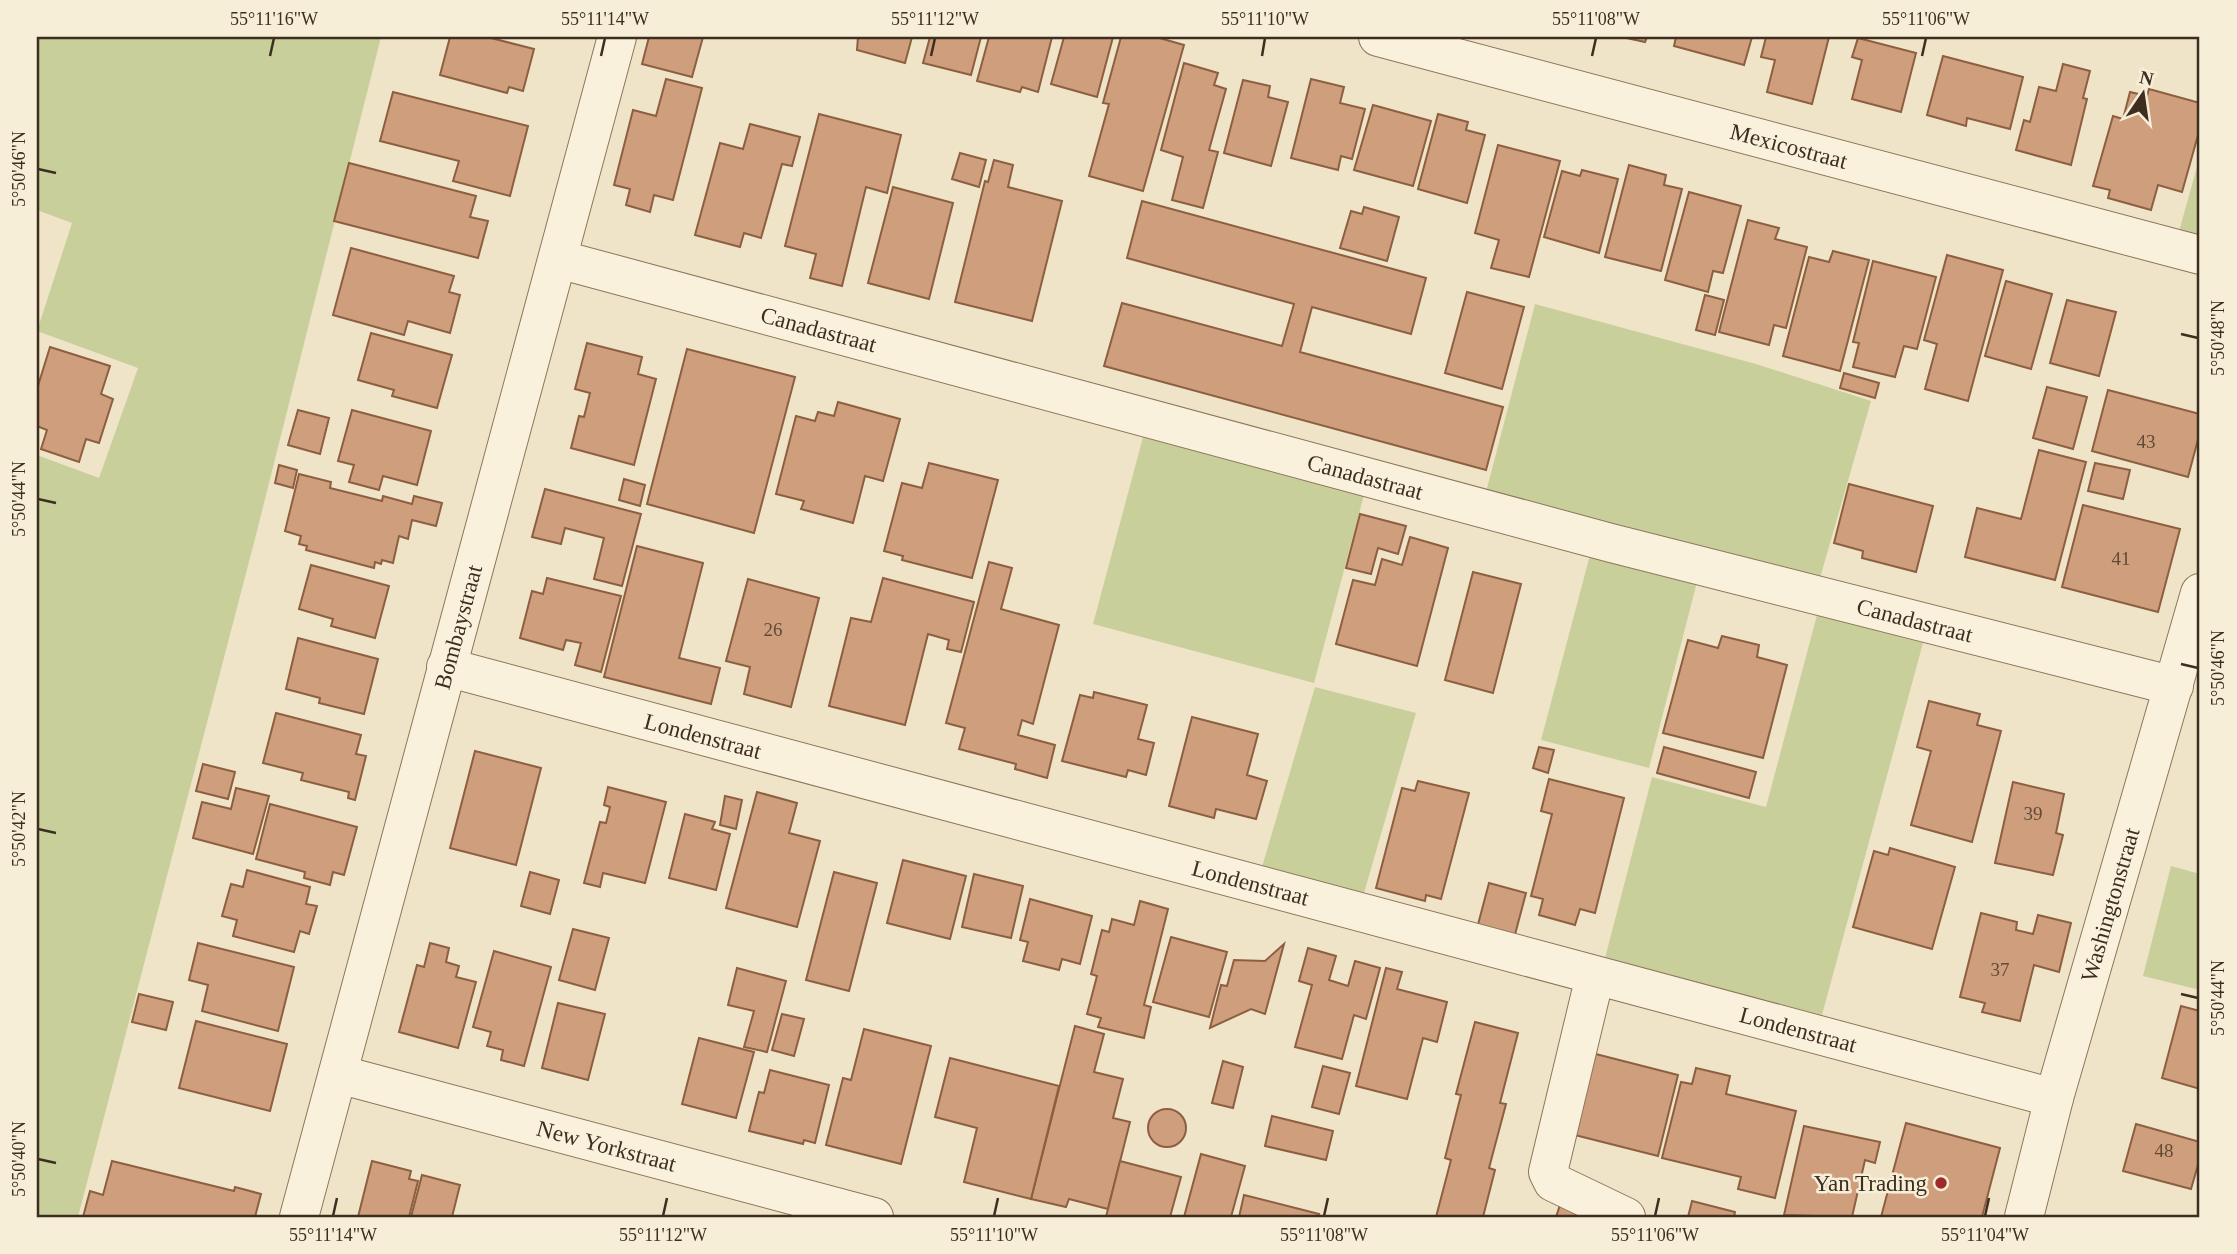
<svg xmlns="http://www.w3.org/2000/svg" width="2237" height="1254" viewBox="0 0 2237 1254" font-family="Georgia,serif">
<rect width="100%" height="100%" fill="#f0e4c8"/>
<g fill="#c9cf9b">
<path d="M37,37H381L256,535L78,1217H37V455L99,478L138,368L37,331L72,223L37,210Z"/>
<path d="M2200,156V242L2178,235Z"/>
<path d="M1535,304L1756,364L1871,401L1818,585L1485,496Z"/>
<path d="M1143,437L1364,495L1314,683L1093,624Z"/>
<path d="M1590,555L1697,582L1649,768L1541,740Z"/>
<path d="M1817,615L1923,643L1822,1015L1605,958L1652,777L1766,807Z"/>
<path d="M1315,687L1416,713L1364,893L1262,867Z"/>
<path d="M2171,866L2200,874V990L2143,976Z"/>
</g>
<g fill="#cf9f7d" stroke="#8d5f41" stroke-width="2">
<path d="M450,37H487L534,49L523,91L509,87L507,93L440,75Z"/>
<path d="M649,37H703L692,77L642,64Z"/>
<path d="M858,37H912L905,63L857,50Z"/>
<path d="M930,37H981L971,75L923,63Z"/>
<path d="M989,37H1052L1038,92L1022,87L1020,92L977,81Z"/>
<path d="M1064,37H1113L1097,97L1051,84Z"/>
<path d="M1121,37H1156L1184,45L1143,191L1089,176L1109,104L1103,103Z"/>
<path d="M1622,37H1647L1645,42Z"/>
<path d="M1676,37H1752L1744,65L1674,46Z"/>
<path d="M1766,37H1829L1812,104L1767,92L1775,60L1761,57Z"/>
<path d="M1858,38L1916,53L1901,112L1852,99L1862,60L1852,57Z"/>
<path d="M1943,56L2023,77L2010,129L1967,118L1966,126L1927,115Z"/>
<path d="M1184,63L1218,73L1214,85L1226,89L1209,150L1218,152L1203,208L1172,200L1183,157L1161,150Z"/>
<path d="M2063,64L2090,71L2083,98L2087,99L2071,165L2016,150L2024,120L2030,122L2039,87L2056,91Z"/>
<path d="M666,79L702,88L673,200L654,195L650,212L626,205L630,189L614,185L633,110L656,116Z"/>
<path d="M1311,79L1344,87L1340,103L1365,109L1352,159L1341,156L1338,170L1291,158Z"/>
<path d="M1243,80L1270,86L1268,97L1288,102L1271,166L1224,153Z"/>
<path d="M2149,89L2200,103V128L2182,192L2158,185L2151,210L2108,198L2110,190L2093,186L2113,116L2123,119L2130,92L2147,96Z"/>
<path d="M393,92L528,126L510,196L453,181L459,161L380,141Z"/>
<path d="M1373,105L1431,121L1413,186L1354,170Z"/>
<path d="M819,114L901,135L887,193L866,187L842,286L810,278L816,254L785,246Z"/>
<path d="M1438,114L1468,122L1466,130L1485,135L1467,203L1418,189Z"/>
<path d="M750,124L800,137L792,166L782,164L761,238L744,233L740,247L695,235L720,143L743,149Z"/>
<path d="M1498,145L1560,161L1529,277L1491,268L1499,240L1475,233Z"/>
<path d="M960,153L986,160L979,187L952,179Z"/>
<path d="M994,160L1013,165L1008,187L1062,201L1032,321L955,302L985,181L988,182Z"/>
<path d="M349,163L476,196L470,217L488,221L478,258L334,221Z"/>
<path d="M1629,165L1666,175L1664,185L1682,189L1661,271L1605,257Z"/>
<path d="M1582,170L1618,179L1599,253L1544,237L1562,171L1580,176Z"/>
<path d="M893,187L953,203L929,299L868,283Z"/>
<path d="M1689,192L1741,206L1723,273L1713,271L1708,292L1665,280Z"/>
<path d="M1142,201L1426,278L1411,334L1312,307L1300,352L1503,407L1486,470L1104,366L1122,303L1282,346L1294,304L1127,258Z"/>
<path d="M1364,207L1399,217L1387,261L1340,248L1351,211L1362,214Z"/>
<path d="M1748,220L1779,228L1775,239L1807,247L1786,328L1774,325L1769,345L1719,332Z"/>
<path d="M351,248L454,276L449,292L460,295L450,333L408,321L404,335L333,315Z"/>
<path d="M1833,251L1869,260L1840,371L1783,356L1809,257L1829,262Z"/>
<path d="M1947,255L2003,270L1968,401L1925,389L1937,344L1924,340Z"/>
<path d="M1873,261L1936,277L1917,349L1904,346L1895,377L1853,367L1859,343L1853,342Z"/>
<path d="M2006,281L2052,294L2031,369L1985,356Z"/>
<path d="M1467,292L1524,307L1502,389L1445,373Z"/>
<path d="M1705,295L1724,300L1715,335L1696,330Z"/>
<path d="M2067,300L2116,312L2099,376L2050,363Z"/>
<path d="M371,333L452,355L437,408L392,396L394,390L358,380Z"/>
<path d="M587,343L642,357L638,374L656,379L634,465L571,448L579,416L584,417L590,393L575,389Z"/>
<path d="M50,347L110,366L101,394L113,399L99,443L86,439L79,462L41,449L47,430L37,426V389Z"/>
<path d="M687,349L795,377L754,533L647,504Z"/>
<path d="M1844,373L1879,383L1875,398L1840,388Z"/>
<path d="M2047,387L2087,397L2073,449L2033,438Z"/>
<path d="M2108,390L2200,414V432L2188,477L2092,451Z"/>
<path d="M838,402L900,419L883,481L865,476L853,523L801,509L804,501L776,494L796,416L815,421L818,412L834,416Z"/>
<path d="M298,410L329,418L320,454L288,445Z"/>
<path d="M352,410L431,431L417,485L383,476L379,490L349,482L354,465L338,461Z"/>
<path d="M2039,450L2086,462L2055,580L1965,557L1977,508L2021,519Z"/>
<path d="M929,463L998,480L972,578L902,560L903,556L884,551L902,483L922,488Z"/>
<path d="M2095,463L2130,470L2123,499L2088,491Z"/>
<path d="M279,465L297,470L293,488L275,483Z"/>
<path d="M299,474L331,482L330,488L382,501L383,496L412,504L414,496L442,503L436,526L412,520L408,539L399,536L393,563L382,560L381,564L375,562L374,568L306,550L307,546L299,544L301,536L285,531Z"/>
<path d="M624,479L645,485L640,506L619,500Z"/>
<path d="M1849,484L1933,506L1916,572L1862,558L1863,551L1834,543Z"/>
<path d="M545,489L641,514L622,586L594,579L604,538L565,528L561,544L532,537Z"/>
<path d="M2083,505L2180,529L2158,612L2062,587Z"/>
<path d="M1360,514L1406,526L1398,554L1378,548L1371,574L1346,568Z"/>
<path d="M1410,537L1448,548L1417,666L1336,644L1353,580L1375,585L1382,559L1402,565Z"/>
<path d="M637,546L703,563L679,658L720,668L711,704L604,677Z"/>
<path d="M989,562L1012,568L1001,609L1059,625L1033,724L1022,720L1018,735L1055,745L1047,778L1015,769L1016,764L959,749L965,728L946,723Z"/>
<path d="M311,565L389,586L375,638L331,626L333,619L299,609Z"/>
<path d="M1473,572L1521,584L1493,693L1445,680Z"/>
<path d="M547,578L621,596L601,672L575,665L581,643L566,640L563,650L520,638L532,591L543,594Z"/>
<path d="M883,578L974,602L961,652L947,649L949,640L928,634L905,725L829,706L851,618L871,622Z"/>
<path d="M748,579L819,598L791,707L744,694L750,667L726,661Z"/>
<path d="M1722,636L1759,645L1757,657L1787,665L1763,758L1663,733L1688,640L1718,648Z"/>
<path d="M298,638L378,659L364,714L319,703L320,698L286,689Z"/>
<path d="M1094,692L1147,705L1138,739L1154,743L1146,775L1128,770L1126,777L1062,761L1080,695L1093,698Z"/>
<path d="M1929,701L1980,714L1977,725L2001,731L1972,842L1911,825L1931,751L1917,747Z"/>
<path d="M276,713L361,735L356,754L366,756L355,800L348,798L349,792L301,780L303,773L263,763Z"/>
<path d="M1192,717L1258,734L1247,775L1267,781L1256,819L1216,809L1214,818L1169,806Z"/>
<path d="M1539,747L1554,750L1548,773L1533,768Z"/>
<path d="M1664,747L1756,772L1749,798L1657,773Z"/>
<path d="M475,751L541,768L516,865L450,848Z"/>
<path d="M203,764L235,772L228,799L196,791Z"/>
<path d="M1549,779L1624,798L1595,913L1580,909L1575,925L1539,915L1543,899L1531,896L1552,814L1541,811Z"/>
<path d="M1418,781L1469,793L1441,899L1426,895L1425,901L1376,888L1402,788L1415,791Z"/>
<path d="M2013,782L2064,794L2056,833L2063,835L2053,875L1995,863Z"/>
<path d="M608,787L666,802L645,883L603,873L600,887L584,883L600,822L606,823L610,807L604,805Z"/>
<path d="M236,788L269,796L253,854L193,838L202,802L231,809Z"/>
<path d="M757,792L797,803L789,833L820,841L797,927L726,908Z"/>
<path d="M725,796L742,800L736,829L720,825Z"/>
<path d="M270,804L357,827L344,875L333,872L330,885L304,878L305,872L256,859Z"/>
<path d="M685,814L715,822L712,829L730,834L716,890L669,878Z"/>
<path d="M1890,848L1955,867L1932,949L1853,927L1874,851L1888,855Z"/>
<path d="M903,860L966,876L950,939L887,923Z"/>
<path d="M247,870L310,887L306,904L317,906L309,934L300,931L294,952L233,936L237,920L222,916L231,884L243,887Z"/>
<path d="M530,872L559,880L550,914L521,906Z"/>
<path d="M834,872L877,883L849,991L806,980Z"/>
<path d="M974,874L1023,886L1011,938L962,927Z"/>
<path d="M1489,883L1526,893L1513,942L1476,932Z"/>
<path d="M1030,899L1092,916L1080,964L1062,959L1059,970L1023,961L1028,942L1020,940Z"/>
<path d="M1140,901L1168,909L1144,1005L1151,1007L1144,1038L1098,1027L1101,1018L1087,1014L1097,976L1091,974L1102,930L1109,932L1112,919L1134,925Z"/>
<path d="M1981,913L2017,922L2016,930L2033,934L2038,915L2071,923L2059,972L2034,965L2020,1021L1982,1012L1985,1003L1960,997Z"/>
<path d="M573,929L609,938L595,990L559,980Z"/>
<path d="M1171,937L1227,952L1209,1017L1153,1002Z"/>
<path d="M198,943L294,967L278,1031L202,1011L208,985L189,980Z"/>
<path d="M430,943L449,948L446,962L459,966L456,977L476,982L458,1048L399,1032L417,965L424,967Z"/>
<path d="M1284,944L1265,1014L1251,1009L1210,1028L1221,985L1227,986L1234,960L1265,961Z"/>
<path d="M1308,948L1336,956L1329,980L1348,986L1355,961L1380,968L1366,1019L1354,1015L1342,1059L1295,1047L1312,985L1299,981Z"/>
<path d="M494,951L551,967L524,1066L501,1060L503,1050L487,1046L491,1032L473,1027Z"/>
<path d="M737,968L786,981L767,1052L744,1047L754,1011L728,1005Z"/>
<path d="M1386,968L1402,972L1397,989L1447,1002L1437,1042L1423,1038L1407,1099L1356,1086Z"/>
<path d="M139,994L173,1002L166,1030L132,1022Z"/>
<path d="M558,1003L605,1014L588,1080L542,1068Z"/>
<path d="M2181,1006L2200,1011V1089L2162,1078Z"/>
<path d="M782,1014L804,1019L794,1056L772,1050Z"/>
<path d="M196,1021L287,1044L270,1111L179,1088Z"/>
<path d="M1475,1022L1518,1033L1500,1103L1506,1104L1489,1168L1495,1170L1483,1217H1436L1451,1160L1445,1158L1461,1095L1456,1094Z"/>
<path d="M1075,1026L1104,1034L1094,1072L1123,1079L1113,1118L1130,1122L1108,1209L1069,1199L1066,1207L1031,1199Z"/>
<path d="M864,1029L931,1046L901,1164L826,1145L843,1078L851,1080Z"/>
<path d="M699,1038L754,1052L736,1118L682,1104Z"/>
<path d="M1584,1051L1678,1075L1658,1156L1563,1132Z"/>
<path d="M950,1058L1059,1086L1031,1199L964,1182L977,1128L935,1117Z"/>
<path d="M1223,1061L1243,1067L1233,1108L1212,1103Z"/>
<path d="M1323,1066L1350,1073L1339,1114L1312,1107Z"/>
<path d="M1696,1068L1730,1076L1726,1094L1796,1111L1775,1198L1738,1189L1741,1177L1662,1158L1681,1082L1692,1084Z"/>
<path d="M770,1070L829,1085L815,1143L804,1140L803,1144L749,1131L759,1092L764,1093Z"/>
<circle cx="1167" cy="1128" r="19"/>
<path d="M1272,1116L1333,1131L1326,1160L1265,1146Z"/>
<path d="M1906,1123L2000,1148L1982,1217H1881Z"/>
<path d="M2136,1124L2200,1142V1158L2191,1189L2123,1171Z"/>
<path d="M1804,1126L1880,1142L1875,1163L1865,1160L1852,1217L1784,1215Z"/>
<path d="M1201,1154L1245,1166L1231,1217H1184Z"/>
<path d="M112,1161L234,1191L235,1187L261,1194L255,1217H83L90,1191L103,1195Z"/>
<path d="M372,1161L411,1171L409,1179L418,1181L409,1217H358Z"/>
<path d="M1120,1161L1181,1177L1170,1217H1106Z"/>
<path d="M422,1175L460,1185L452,1217H411Z"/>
<path d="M1244,1195L1319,1214L1318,1217H1239Z"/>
<path d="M1692,1201L1735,1212L1734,1217H1688Z"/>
<path d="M1560,1205L1582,1217H1556Z"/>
</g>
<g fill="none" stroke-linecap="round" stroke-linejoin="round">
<g stroke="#8d765c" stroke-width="40">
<g id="minor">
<path id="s1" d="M1378,37L2200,255"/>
<path id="s2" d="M558,259L1611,543L2174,686"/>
<path id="s3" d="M446,667L2054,1098"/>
<path d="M1595,976L1548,1172L1553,1182L1626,1217"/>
<path id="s4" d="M338,1074L874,1217"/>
<path id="s5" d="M299,1217L617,37"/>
<path id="s6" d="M2024,1217L2054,1098L2200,593"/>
</g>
</g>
<use href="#minor" stroke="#faf1dc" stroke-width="38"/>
</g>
<path fill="none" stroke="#3d2e20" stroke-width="2.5" d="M270,56L274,38M601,56L605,38M931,56L935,38M1262,56L1265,38M1592,56L1596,38M1922,56L1926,38M38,169L56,173M2181,334L2198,338M38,499L56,503M2181,664L2198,668M38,829L56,833M2181,994L2198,998M38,1159L56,1163M333,1216L337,1198M663,1216L667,1198M994,1216L998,1198M1324,1216L1328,1198M1655,1216L1659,1198M1985,1216L1989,1198"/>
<circle fill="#9e2a2b" stroke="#f7eed8" stroke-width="2.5" cx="1941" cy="1183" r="7"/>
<g text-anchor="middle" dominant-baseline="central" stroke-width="5" stroke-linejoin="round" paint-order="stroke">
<g font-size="19" fill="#624a37">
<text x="2146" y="441">43</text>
<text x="2121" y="558">41</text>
<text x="773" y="629">26</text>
<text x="2033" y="813">39</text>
<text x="2000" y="969">37</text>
<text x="2164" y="1150">48</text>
</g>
<g font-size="23" fill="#3d2e20" stroke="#f7eed8">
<text stroke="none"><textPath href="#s1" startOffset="425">Mexicostraat</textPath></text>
<text stroke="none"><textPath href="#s2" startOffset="270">Canadastraat</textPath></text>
<text stroke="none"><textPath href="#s2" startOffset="836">Canadastraat</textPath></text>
<text stroke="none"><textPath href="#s2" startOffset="1404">Canadastraat</textPath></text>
<text stroke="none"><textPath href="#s5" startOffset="611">Bombaystraat</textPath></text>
<text stroke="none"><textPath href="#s3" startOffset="266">Londenstraat</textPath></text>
<text stroke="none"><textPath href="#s3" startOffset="833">Londenstraat</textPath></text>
<text stroke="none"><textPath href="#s6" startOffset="324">Washingtonstraat</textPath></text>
<text stroke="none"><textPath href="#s3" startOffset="1400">Londenstraat</textPath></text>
<text stroke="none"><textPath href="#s4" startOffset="278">New Yorkstraat</textPath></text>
</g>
<g font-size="23" fill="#3d2e20" stroke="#f7eed8" text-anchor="end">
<text x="1927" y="1183">Yan Trading</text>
</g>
</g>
<rect width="2237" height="1254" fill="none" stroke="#f7eed8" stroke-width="77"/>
<g transform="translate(2143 94) rotate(13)" stroke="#f7eed8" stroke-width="5" paint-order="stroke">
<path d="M0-5L12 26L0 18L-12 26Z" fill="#3d2e20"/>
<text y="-10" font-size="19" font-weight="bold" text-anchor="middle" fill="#3d2e20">N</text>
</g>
<rect x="38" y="38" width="2160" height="1178" fill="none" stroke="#3d2e20" stroke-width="2.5"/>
<g font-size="18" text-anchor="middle" fill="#3d2e20">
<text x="274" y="25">55°11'16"W</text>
<text x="605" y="25">55°11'14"W</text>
<text x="935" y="25">55°11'12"W</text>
<text x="1265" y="25">55°11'10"W</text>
<text x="1596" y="25">55°11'08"W</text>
<text x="1926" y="25">55°11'06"W</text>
<text transform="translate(19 169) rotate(-90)" y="6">5°50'46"N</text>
<text transform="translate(2218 338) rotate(-90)" y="6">5°50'48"N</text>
<text transform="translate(19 499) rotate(-90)" y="6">5°50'44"N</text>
<text transform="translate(2218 668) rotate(-90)" y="6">5°50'46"N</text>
<text transform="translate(19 829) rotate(-90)" y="6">5°50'42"N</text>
<text transform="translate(2218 998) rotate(-90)" y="6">5°50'44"N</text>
<text transform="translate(19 1159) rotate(-90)" y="6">5°50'40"N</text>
<text x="333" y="1241">55°11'14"W</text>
<text x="663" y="1241">55°11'12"W</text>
<text x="994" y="1241">55°11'10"W</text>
<text x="1324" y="1241">55°11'08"W</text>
<text x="1655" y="1241">55°11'06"W</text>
<text x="1985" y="1241">55°11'04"W</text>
</g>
</svg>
